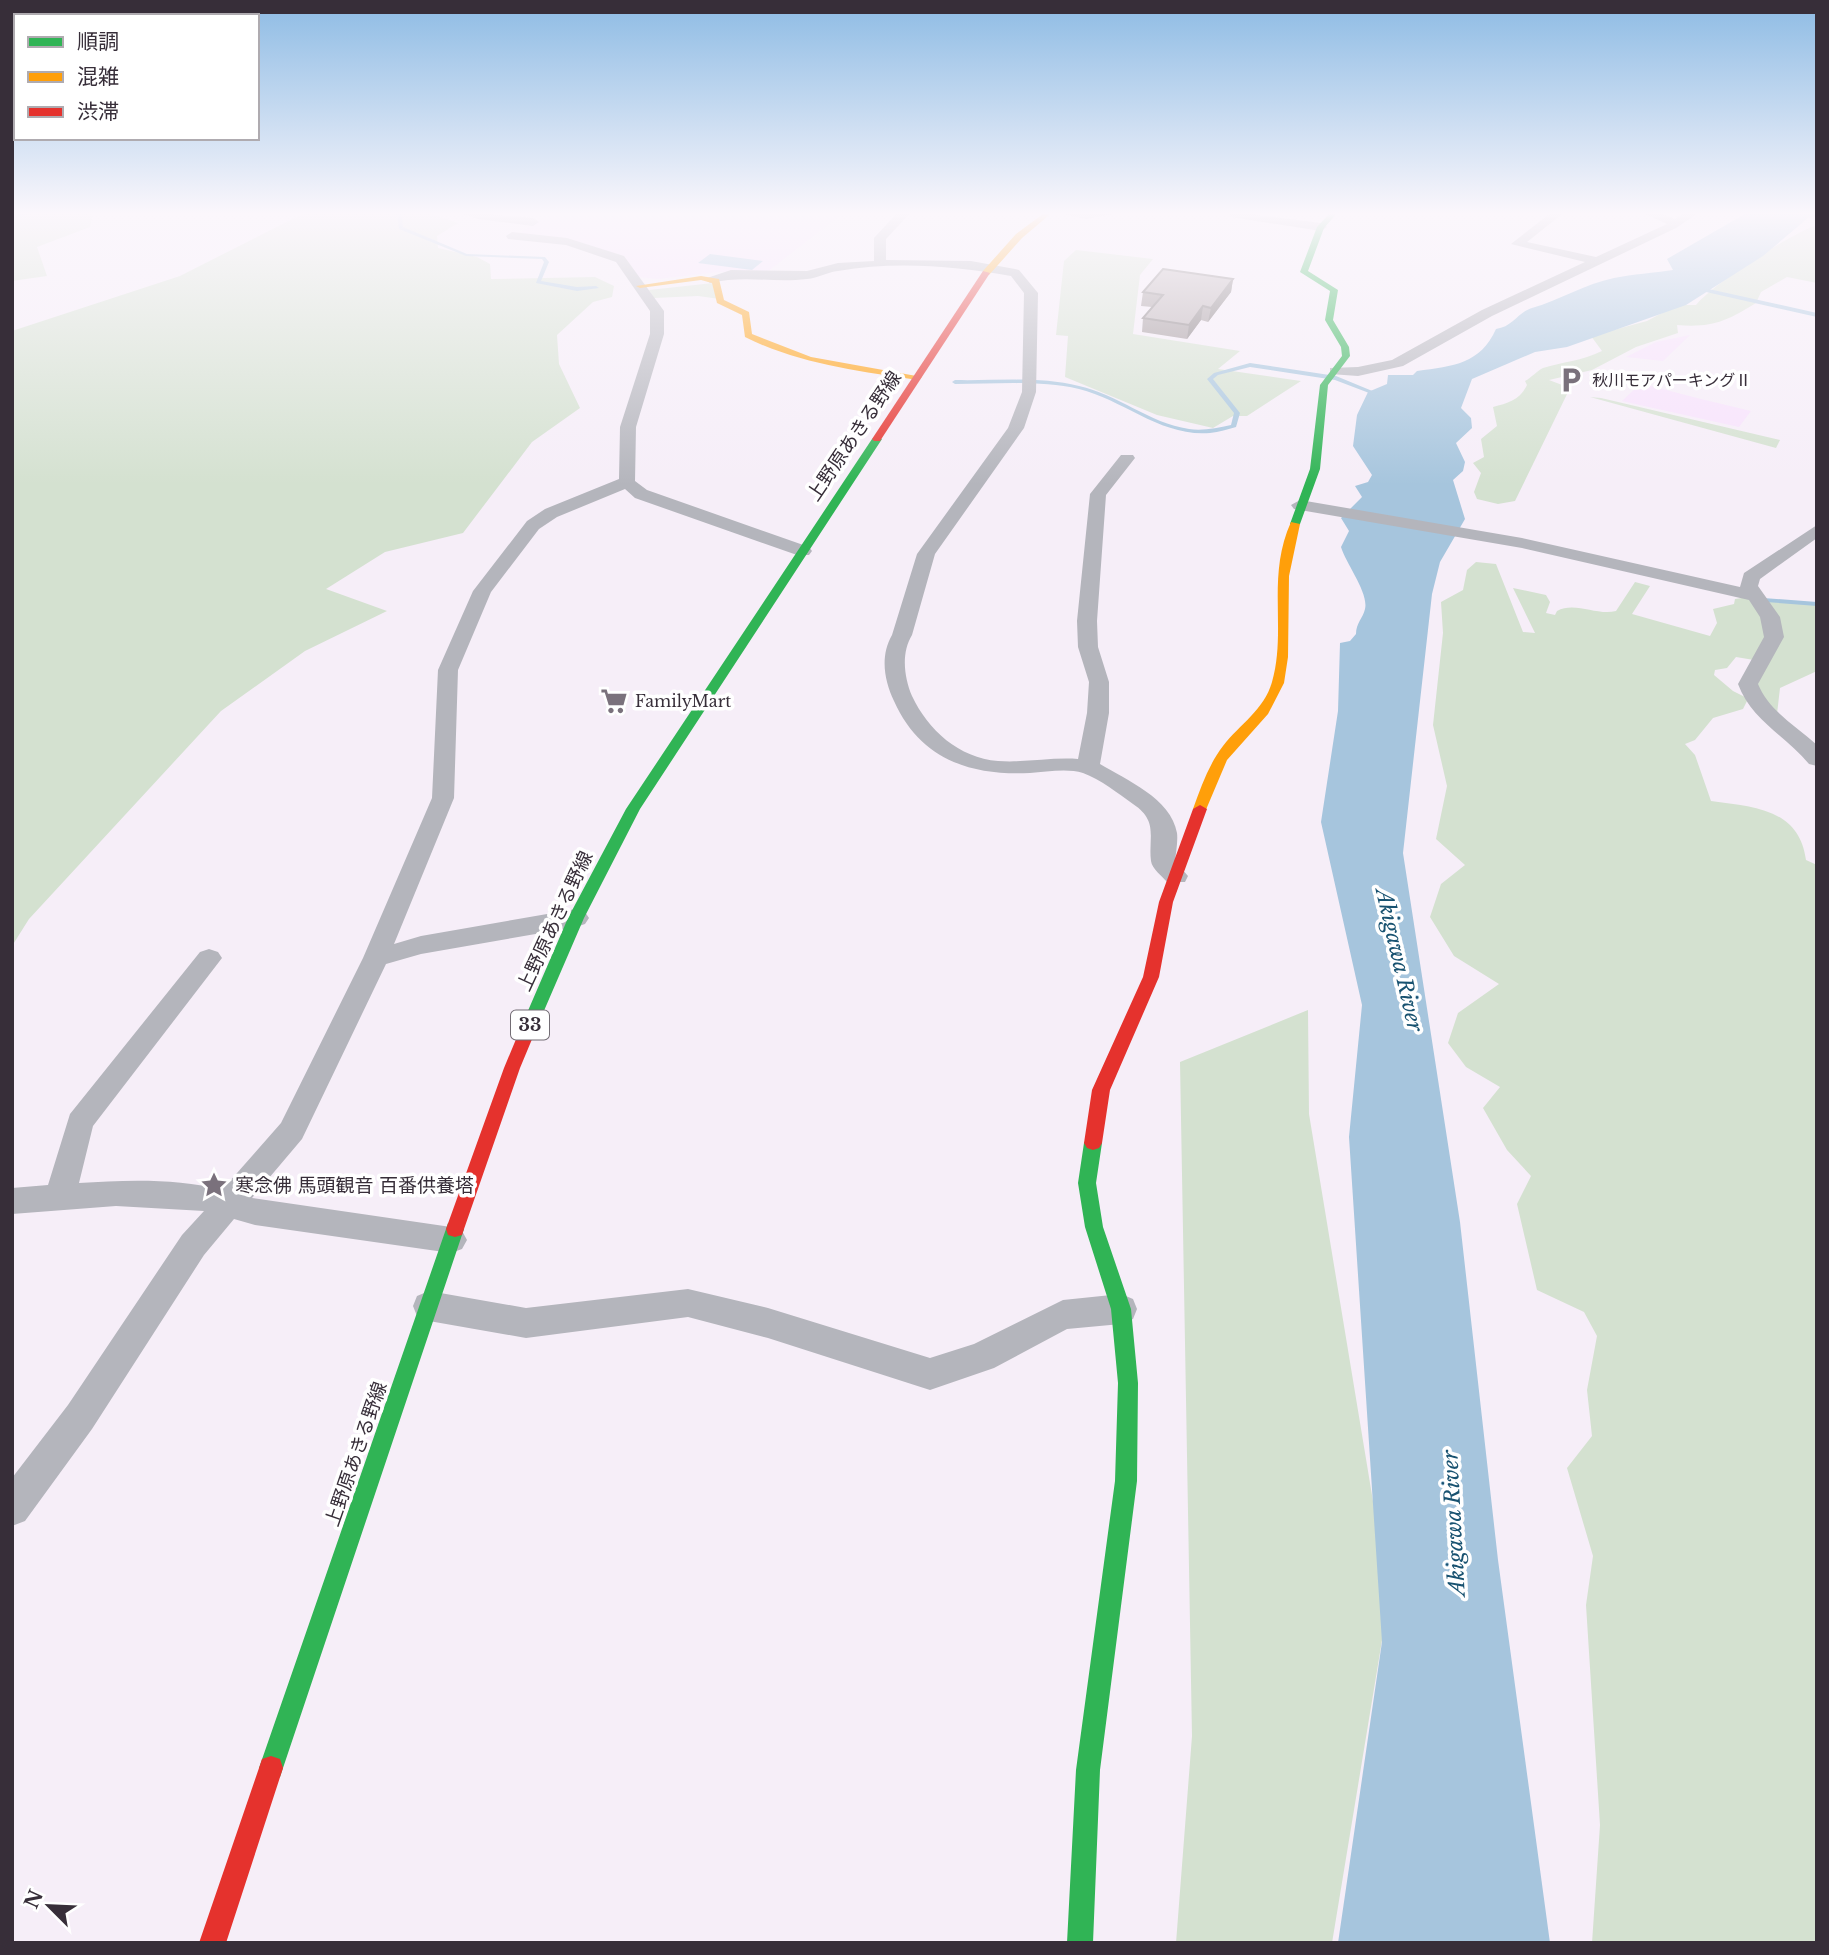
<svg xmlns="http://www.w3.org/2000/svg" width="1829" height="1955" viewBox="0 0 1829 1955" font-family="'Libre Baskerville','Noto Sans JP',serif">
<rect width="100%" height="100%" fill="#f6eef8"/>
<g fill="#f7e2fc">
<path d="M554,211H846L767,272H719L658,279L638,277L619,254L518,234Z"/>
<path d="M1690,335L1663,361L1626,357L1656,342Z"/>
<path d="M1647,385L1701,399L1751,411L1739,427L1622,401L1637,387Z"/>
</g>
<g fill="#d4e1d0">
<path d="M22,211H100L93,213L90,227L37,247L47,276L12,281V214Z"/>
<path d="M308,211H424L458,223L437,236L438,248L477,257L490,264L491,279L595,277L614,286L612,297L593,302L557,335L559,364L580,408L532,442L463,533L385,552L326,589L387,611L305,651L221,711L29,919L12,946V331L180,276Z"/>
<path d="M1817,225V283L1787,277L1761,292L1756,303C1727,321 1712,328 1677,325L1678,333L1636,347L1592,370L1549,380L1570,388L1515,501L1498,504L1477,499L1474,492L1481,473L1473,463L1484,457L1481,439L1497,426L1493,407C1508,403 1520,400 1527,385L1525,381C1531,378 1538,370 1543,368C1562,362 1582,361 1602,351L1591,336L1647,321L1677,305H1696C1713,284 1790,234 1817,225Z"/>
<path d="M1076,250L1153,259L1140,275L1133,334L1240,351L1218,369L1301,381L1247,416H1233L1213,428L1157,415L1065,377L1068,336L1056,335L1064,261Z"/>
<path d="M713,283L720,299L698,296L654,298L649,290Z"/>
<path d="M1590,397L1601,398L1780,440L1776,448Z"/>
<path d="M1476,562L1496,564L1523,632L1535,633L1513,588L1546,595L1550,602L1546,613L1555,615L1557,611C1575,601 1597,616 1616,611L1635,582L1650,586L1632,614L1710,636L1717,623L1713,609L1734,604L1735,599L1748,597L1755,602L1769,634L1754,660L1736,657L1727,668L1715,670L1714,675L1733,691L1745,697L1747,701L1743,709L1713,718L1695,740L1685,744L1695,755L1711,801C1753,807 1799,808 1806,860L1817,865V1943H1592L1600,1825L1586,1605L1593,1556L1567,1468L1592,1436L1587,1390L1597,1336L1584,1312L1537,1290L1517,1204L1531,1176L1507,1150L1483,1108L1500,1087L1466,1067L1448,1043L1458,1013L1499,984L1454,956L1430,917L1441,884L1465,865L1436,839L1447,786L1433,725L1443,633L1441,602L1463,590L1467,570Z"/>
<path d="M1764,601L1817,605V671L1780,688L1777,714L1756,688L1778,640Z"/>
<path d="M1308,1010L1309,1114L1389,1598L1332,1943H1176L1192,1736L1180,1062Z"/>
</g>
<g fill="#a6c5dd">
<path d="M1750,211H1817V216L1808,218L1763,256L1686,305L1567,347L1535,352L1472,379L1461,408L1471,418L1472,428L1456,443L1465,462L1463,471L1453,480L1465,519L1440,562L1432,594L1403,853L1460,1222L1498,1560L1550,1943H1338L1382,1642L1349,1137L1362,1005L1321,822L1338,711L1340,643L1350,641L1356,634C1356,623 1363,618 1365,609C1369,593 1346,564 1341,547L1349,531L1341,518L1362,497L1355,486L1368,482L1372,475L1353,446L1357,415L1368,392L1387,384L1388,375H1413L1417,371C1454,366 1480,364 1496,329C1513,327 1518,312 1532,308C1560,300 1585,284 1614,278C1633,274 1654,273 1673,270L1667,259Z"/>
<path d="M710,254L763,261L752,270L698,263Z"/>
</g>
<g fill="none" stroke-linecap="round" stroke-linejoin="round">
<g fill="#a6c5dd" fill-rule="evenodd">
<path d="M30,211H37L12,219V216Z"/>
<path d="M397,211H401L403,227L467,254L545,257L549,262L541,281L577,287L596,286L599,288L577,291L536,283L544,262L542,259L466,256L399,229Z"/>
<path d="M1695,286L1817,313V317L1693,289Z"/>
<path d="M1250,363L1336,376L1382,395L1377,396L1335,380L1250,367L1218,375L1213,379L1240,413L1236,427C1228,429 1219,432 1210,433C1161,437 1124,400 1079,389C1039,380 995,384 955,384L952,382L955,380C996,381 1039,376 1079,386C1117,394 1149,423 1189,429C1203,431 1217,428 1231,425L1234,413L1207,379L1214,373Z"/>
<path d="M1763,598L1817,602V606L1766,602H1763Z"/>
</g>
<g fill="#b4b5bc" fill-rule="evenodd">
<path d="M453,211L533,218L539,222L533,226L478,219Z"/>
<path d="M899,211H912L886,239V260L971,261L1015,269L1019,270L1038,293L1036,392L1024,428L935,554L912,635C901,653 904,677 912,696C928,730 959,758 998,761C1025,763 1052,757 1078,759L1087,713L1089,682L1078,647L1077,621L1090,494L1121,455H1133L1135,458L1106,495L1097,621L1098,647L1109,682V713L1100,764C1126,780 1171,798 1177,833C1178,841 1176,852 1175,861L1188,876L1185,882H1167C1162,876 1152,869 1151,861C1148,838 1159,821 1133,804C1119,794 1100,779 1083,773C1067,768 1046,772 1030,773C970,776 920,759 894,701C884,680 880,656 892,635L917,554L1008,428L1022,392L1024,293L1011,276C955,266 895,261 838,271C828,272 818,278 807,279C774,283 743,275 710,283L704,279L731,270L807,271L838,263L874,261V238Z"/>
<path d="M1048,211H1132L1086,219Z"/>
<path d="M1553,211H1566L1527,242L1596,257L1667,224L1639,211H1656L1675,219L1687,211H1701L1676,228L1492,316L1403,366L1358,376L1330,374V368L1358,367L1392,360L1482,310L1585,262L1511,244Z"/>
<path d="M1235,212L1321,223L1327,227L1321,231L1231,217L1229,215Z"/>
<path d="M512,232L567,238L624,256L664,311V334L636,427L635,481L647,490L809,547L812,551L809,555H797L635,498L625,489L557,517L539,529L491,592L458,670L454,798L394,944L421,936L576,909L585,912L589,918L585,924L576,927L421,954L386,964L302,1139L252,1198L451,1227L462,1231L467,1240L462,1249L451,1253L255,1225L234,1219L204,1255L92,1429L25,1521L12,1526V1478L68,1405L182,1235L204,1211L116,1206L12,1214V1188L48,1185L70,1114L200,952L209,949L218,952L222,958L93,1126L79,1183C125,1180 177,1178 222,1190L281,1123L363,958L432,798L438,670L473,591L527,521L545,509L619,479L620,427L650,334V311L616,262L566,245L508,239L506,236Z"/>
<path d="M1300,500L1522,538L1740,587L1744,573L1817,525V538L1760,579L1758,586L1780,617L1784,637L1758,684C1769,711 1796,726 1817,745V766L1809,764C1786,736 1751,720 1738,684L1764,637L1760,617L1749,600L1522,548L1294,509L1291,505Z"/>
<path d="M688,1289L768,1308L930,1358L974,1344L1063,1300L1121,1294L1133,1299L1137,1309L1133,1319L1121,1324L1067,1329L994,1368L930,1390L768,1338L688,1317L526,1338L429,1321L417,1316L413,1306L417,1296L429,1291L526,1308Z"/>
</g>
<g fill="#30b455" fill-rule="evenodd">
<path d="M1332,211H1339L1324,228L1308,271L1338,290L1333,320L1349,347L1350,356L1328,385L1320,469L1300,524L1295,527L1290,524L1310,469L1320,385L1342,356L1341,347L1325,320L1330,291L1300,272L1317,227Z"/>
<path d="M877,436L882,439L640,809L584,918L540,1020L538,1024H526L524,1020L568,918L626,809L872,439Z"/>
<path d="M1093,1136L1099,1138L1102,1143L1096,1183L1103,1227L1131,1309L1138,1383L1137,1481L1100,1770L1093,1943H1067L1076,1770L1115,1481L1118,1383L1111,1309L1085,1227L1078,1183L1084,1143L1087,1138Z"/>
<path d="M455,1221L462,1223L464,1229L283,1768L280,1777L271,1780L262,1777L259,1768L446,1229L448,1223Z"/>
</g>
<g fill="#ff9f0a" fill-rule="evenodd">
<path d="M1047,211H1054L1022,238L989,275H983V271L1016,234Z"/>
<path d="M701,276L719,279L724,300L749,312L752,334L811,357L922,377L918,380C858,371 799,364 745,337L742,315L717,303L712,283L701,280L640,288L636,286Z"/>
<path d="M1291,522L1300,524L1289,576L1288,657L1284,683L1268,714L1227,760L1205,812H1195L1193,809C1201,787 1209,764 1223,746C1240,724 1264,710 1272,682C1287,630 1266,577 1291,522Z"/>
</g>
<g fill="#e5322d" fill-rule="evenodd">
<path d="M983,271L990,273L880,441H874L872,439Z"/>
<path d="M1200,805L1207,809L1173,902L1159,977L1110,1090L1102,1143L1099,1148L1093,1150L1087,1148L1084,1143L1092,1090L1143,977L1159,902L1193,809Z"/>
<path d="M532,1014L538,1016L540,1020L520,1068L464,1229L462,1235L455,1237L448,1235L446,1229L504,1068L524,1020L526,1016Z"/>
<path d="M271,1756L280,1759L283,1768L226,1943H199L259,1768L262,1759Z"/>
</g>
</g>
<path fill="#9d9396" d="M1233,279L1231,292L1208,322L1201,320L1187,339L1142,332L1143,318L1152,307L1141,306L1143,292Z"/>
<g fill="#7f787a">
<path d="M1233,279L1231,292L1208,322L1211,308Z"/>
<path d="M1203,306L1201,320L1187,339L1189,325Z"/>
</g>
<path fill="#b6abaf" stroke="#7f787a" stroke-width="2" d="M1163,269L1233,279L1211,308L1203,306L1189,325L1143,318L1163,295L1143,292Z"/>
<linearGradient id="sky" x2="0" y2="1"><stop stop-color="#8dbbe4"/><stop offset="0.44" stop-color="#fbf7fc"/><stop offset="1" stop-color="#fbf7fc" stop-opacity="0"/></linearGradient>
<rect width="1829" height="485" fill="url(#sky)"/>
<defs>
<g id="parking-bare" transform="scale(2.1)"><path d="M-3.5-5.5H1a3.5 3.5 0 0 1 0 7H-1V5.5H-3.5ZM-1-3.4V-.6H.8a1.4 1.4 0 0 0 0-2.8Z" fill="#7a717c" stroke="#fff" stroke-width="2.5" paint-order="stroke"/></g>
<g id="supermarket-bare" transform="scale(2.1)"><path d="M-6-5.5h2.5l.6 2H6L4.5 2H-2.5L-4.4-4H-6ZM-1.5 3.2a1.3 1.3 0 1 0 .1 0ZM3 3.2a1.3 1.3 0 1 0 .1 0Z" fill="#7a717c" stroke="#fff" stroke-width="2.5" paint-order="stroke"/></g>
<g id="sight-bare" transform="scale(2.1)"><path d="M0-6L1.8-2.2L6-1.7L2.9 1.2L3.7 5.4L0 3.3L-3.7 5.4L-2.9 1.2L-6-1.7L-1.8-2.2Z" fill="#7a717c" stroke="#fff" stroke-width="2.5" paint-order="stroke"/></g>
</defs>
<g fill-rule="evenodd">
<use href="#parking-bare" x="1571" y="380"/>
<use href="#supermarket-bare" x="614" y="701"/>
<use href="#sight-bare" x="214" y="1185"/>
</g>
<g text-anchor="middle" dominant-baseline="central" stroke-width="7" stroke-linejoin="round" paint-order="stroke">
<g font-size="16" fill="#372e39" stroke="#fff" text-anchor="start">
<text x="1592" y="380">秋川モアパーキングⅡ</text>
<text x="635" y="701">FamilyMart</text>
</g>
<rect fill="#fff" stroke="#736d74" stroke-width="2" x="511" y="1010.5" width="38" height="29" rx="5"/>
<g font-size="18" font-weight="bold" fill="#372e39">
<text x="530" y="1025">33</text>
</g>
<g font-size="19" fill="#372e39" stroke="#fff">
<text transform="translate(854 436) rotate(-56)">上野原あきる野線</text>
<text transform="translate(555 921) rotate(-65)">上野原あきる野線</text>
<text transform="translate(356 1454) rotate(-71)">上野原あきる野線</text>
</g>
<g font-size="19" fill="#372e39" stroke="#fff" text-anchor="start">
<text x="235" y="1185">寒念佛 馬頭観音 百番供養塔</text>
</g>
<g font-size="21" font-style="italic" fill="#185270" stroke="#fff">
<text transform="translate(1399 960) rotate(77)">Akigawa River</text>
<text transform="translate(1454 1523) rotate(-93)">Akigawa River</text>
</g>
</g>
<rect width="1829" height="1955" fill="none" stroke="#372e39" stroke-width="28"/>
<rect x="14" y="14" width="245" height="126" fill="#ffffff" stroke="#afabb0" stroke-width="2"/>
<rect x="28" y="37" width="35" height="10" fill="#30b455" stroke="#afabb0" stroke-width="2"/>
<text x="77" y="49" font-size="21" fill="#372e39">順調</text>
<rect x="28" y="72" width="35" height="10" fill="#ff9f0a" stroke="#afabb0" stroke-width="2"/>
<text x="77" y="84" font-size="21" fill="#372e39">混雑</text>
<rect x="28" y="107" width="35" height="10" fill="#e5322d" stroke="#afabb0" stroke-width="2"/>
<text x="77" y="119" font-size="21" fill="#372e39">渋滞</text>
<g transform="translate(49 1906) rotate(294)" stroke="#ffffff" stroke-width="5" paint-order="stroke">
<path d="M0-5L12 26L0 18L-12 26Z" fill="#372e39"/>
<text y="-10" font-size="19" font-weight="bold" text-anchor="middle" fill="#372e39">N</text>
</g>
</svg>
